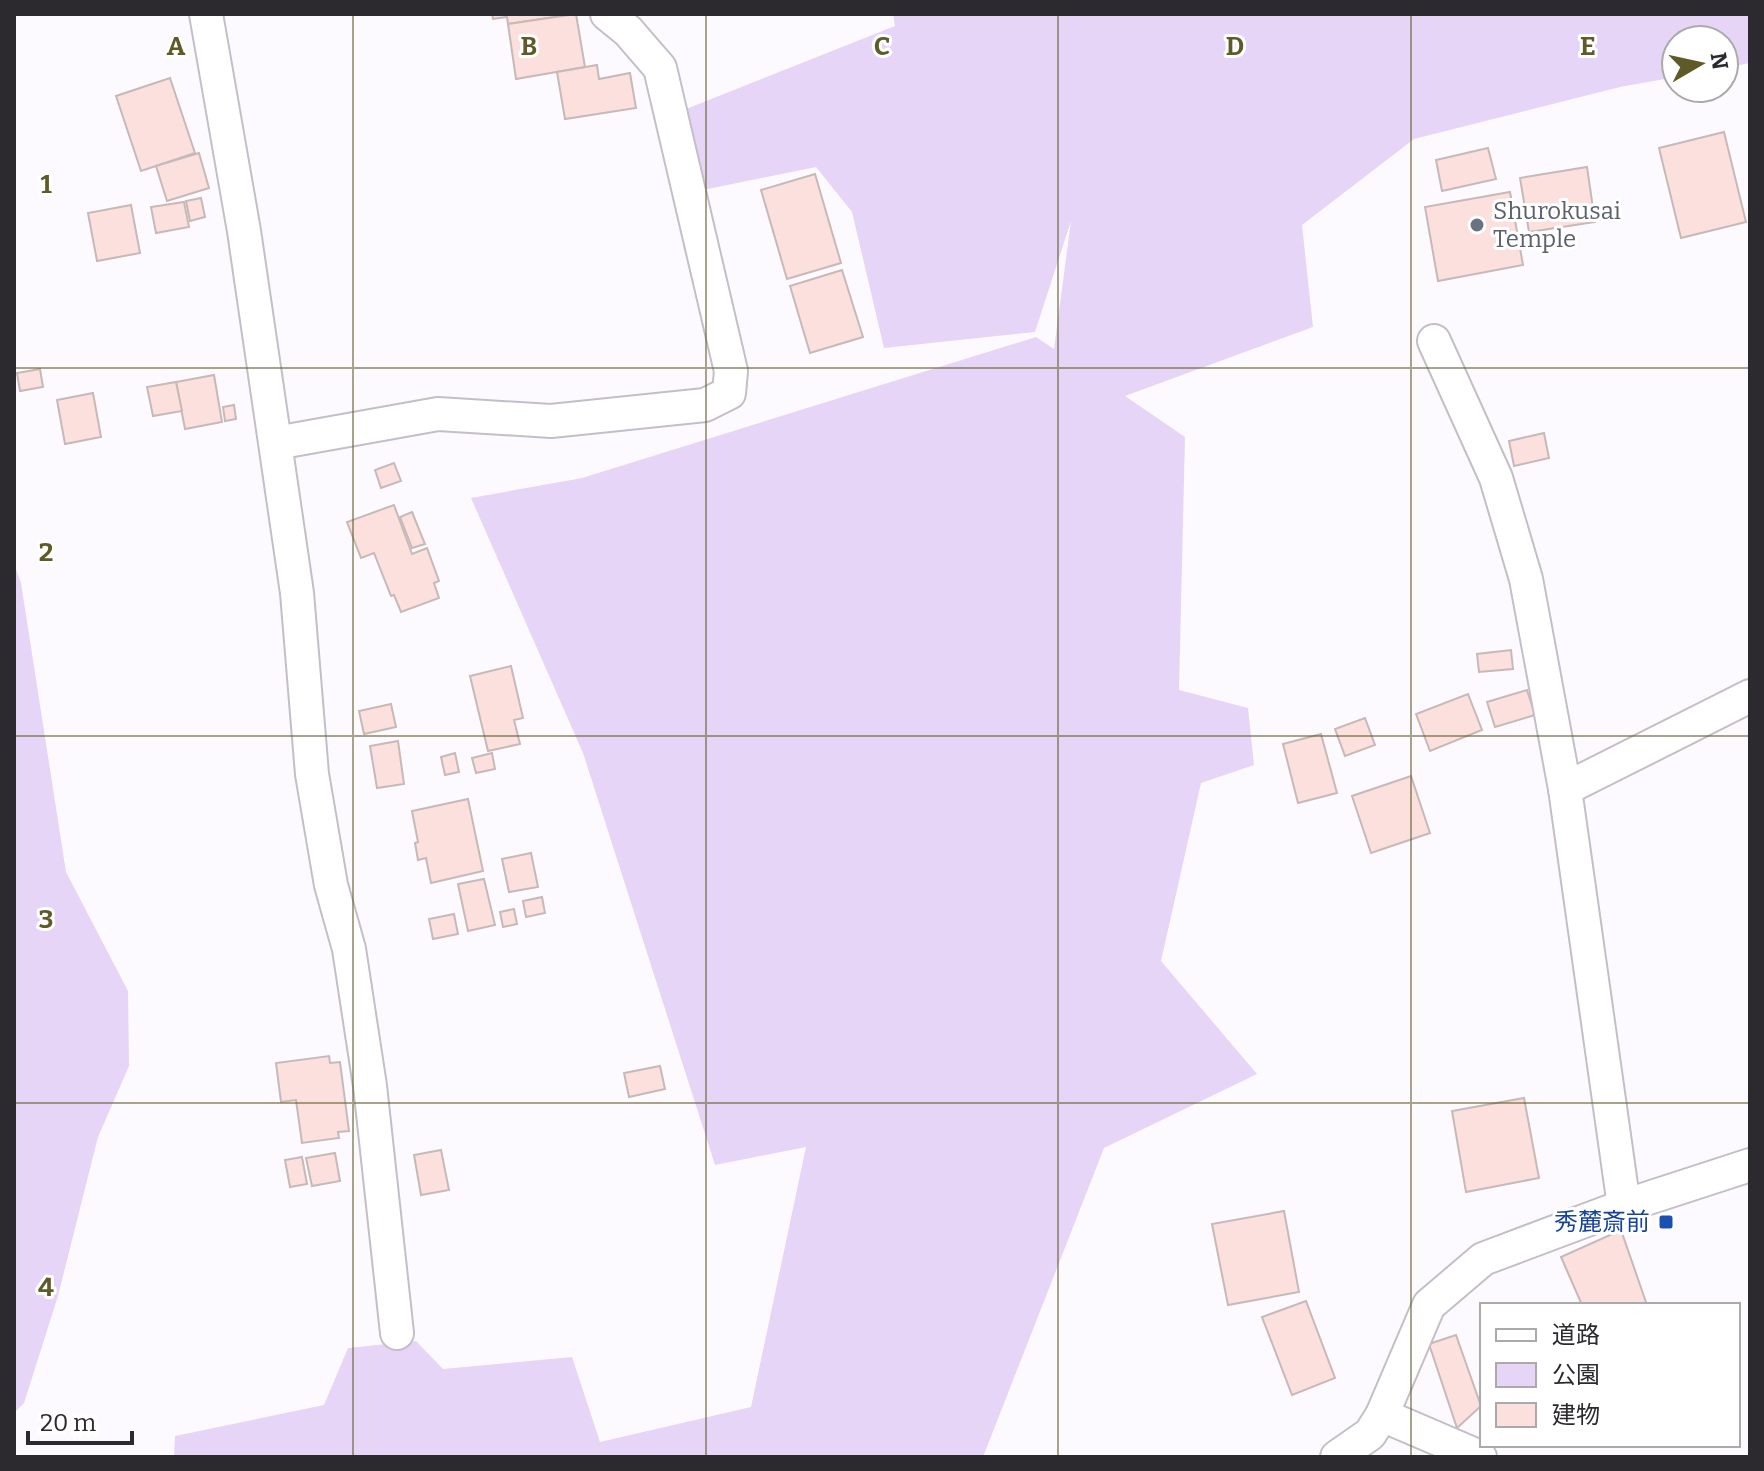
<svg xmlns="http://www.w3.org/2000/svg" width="1764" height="1471" viewBox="0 0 1764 1471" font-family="Bitter,'Noto Sans JP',serif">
<rect width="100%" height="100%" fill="#fdfaff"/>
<g fill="#e6d5f6">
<path d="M893,14H1750V63L1724,68V40H1676V77L1620,87L1414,139L1302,225L1313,327L1125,396L1185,437L1179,690L1248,708L1254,765L1201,783L1161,961L1257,1074L1104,1148L983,1457H174L175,1436L324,1405L348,1348L416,1341L443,1369L572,1357L600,1442L751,1407L806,1147L715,1165L583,753L471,498L582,478L1036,337L1054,349L1071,221L1035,332L884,348L852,212L816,167L698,191L676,113L895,26Z"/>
<path d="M14,564L21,583L66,872L128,991L129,1066L98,1137L58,1296L24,1403L14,1413Z"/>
</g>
<g fill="#fbe0dd" stroke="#c7b9b7" stroke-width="2">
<path d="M492,14H567L568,15L508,24L507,17L493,19Z"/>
<path d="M576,14L585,67L516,79L508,24Z"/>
<path d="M597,65L599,79L630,73L636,108L565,119L557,72Z"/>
<path d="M170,78L195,153L141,171L116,96Z"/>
<path d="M1724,132L1746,222L1681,238L1659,148Z"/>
<path d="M1488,148L1496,179L1442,191L1436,160Z"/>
<path d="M199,153L209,188L167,201L156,166Z"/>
<path d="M1587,167L1595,222L1529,232L1520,178Z"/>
<path d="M815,174L841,263L787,279L761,190Z"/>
<path d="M1510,192L1523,265L1438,281L1425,207Z"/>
<path d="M201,198L205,217L190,221L186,201Z"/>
<path d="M184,202L189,227L156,233L151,207Z"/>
<path d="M131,205L140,253L97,261L88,213Z"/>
<path d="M842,270L863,337L810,353L790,286Z"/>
<path d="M40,369L43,387L20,391L17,373Z"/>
<path d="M214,375L222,422L185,429L176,382Z"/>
<path d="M176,382L182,411L153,416L147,387Z"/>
<path d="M93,393L101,437L65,444L57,400Z"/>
<path d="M234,405L236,419L225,421L223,407Z"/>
<path d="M1544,433L1549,458L1514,466L1509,441Z"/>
<path d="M394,463L401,481L381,488L375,470Z"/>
<path d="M394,505L412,554L427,548L439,581L434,583L439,598L401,612L394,595L391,596L374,553L361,558L347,522Z"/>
<path d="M412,512L425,544L412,548L400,517Z"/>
<path d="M1511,650L1513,669L1479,672L1477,654Z"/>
<path d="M511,666L523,718L514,720L520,744L488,751L470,676Z"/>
<path d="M1527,690L1535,715L1495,727L1487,702Z"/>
<path d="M1468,694L1482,730L1430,751L1416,714Z"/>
<path d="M391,704L396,727L364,734L359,711Z"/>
<path d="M1365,718L1375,745L1345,756L1335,729Z"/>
<path d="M1321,734L1337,793L1298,803L1283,744Z"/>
<path d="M398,741L404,784L377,788L370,746Z"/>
<path d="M455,753L459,772L445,775L441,757Z"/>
<path d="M492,753L495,769L476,773L472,758Z"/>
<path d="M1411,776L1430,833L1371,853L1352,796Z"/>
<path d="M468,799L483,871L431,883L426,858L418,860L415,843L418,842L412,811Z"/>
<path d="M531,853L538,887L509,892L502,859Z"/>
<path d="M484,879L495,925L468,931L458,884Z"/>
<path d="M542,897L545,913L526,917L523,901Z"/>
<path d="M514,909L517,924L503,927L500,912Z"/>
<path d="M454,914L458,934L433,939L429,919Z"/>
<path d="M329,1056L330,1063L340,1062L349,1131L338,1132L339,1138L302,1143L296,1100L281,1102L276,1063Z"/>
<path d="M660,1066L665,1089L629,1097L624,1073Z"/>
<path d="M1524,1098L1539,1178L1466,1192L1452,1111Z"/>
<path d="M441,1150L449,1190L421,1195L414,1155Z"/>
<path d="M335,1153L340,1181L312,1186L306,1158Z"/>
<path d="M302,1157L307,1184L290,1187L285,1160Z"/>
<path d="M1284,1211L1299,1292L1228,1305L1212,1224Z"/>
<path d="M1621,1230L1647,1305H1582L1561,1257Z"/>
<path d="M1306,1301L1335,1378L1292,1395L1262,1317Z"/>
<path d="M1456,1335L1481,1406L1457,1428L1429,1344Z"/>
</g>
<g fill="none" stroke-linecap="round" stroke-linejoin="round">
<g stroke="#c4bec9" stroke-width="36">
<g id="minor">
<path d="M206,14L244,231L297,593L312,774L331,885L349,949L370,1086L397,1333"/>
<path d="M1434,341L1496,478L1526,579L1565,789L1624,1206"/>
<path d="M276,443L438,414L551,421L705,405L729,393L731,371L660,68L628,31L607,14"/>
<path d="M1565,789L1750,696"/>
<path d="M1382,1415L1480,1457"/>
<path d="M1337,1457L1370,1434L1382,1415L1429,1305L1483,1259L1624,1206L1750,1165"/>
</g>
</g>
<use href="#minor" stroke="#fff" stroke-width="32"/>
</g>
<path fill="none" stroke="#5e5b28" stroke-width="2" stroke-opacity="0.55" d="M353,14V1457M706,14V1457M1058,14V1457M1411,14V1457M14,368H1750M14,736H1750M14,1103H1750"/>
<circle fill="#6b7280" stroke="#fff" stroke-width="3" cx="1477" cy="225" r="8"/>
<rect fill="#1a4fb4" stroke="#fff" stroke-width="3" x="1658" y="1214" width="16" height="16" rx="4"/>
<g text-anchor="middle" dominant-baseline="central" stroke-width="6" stroke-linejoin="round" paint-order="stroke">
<g font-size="24" fill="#5b616d" stroke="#fff" text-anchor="start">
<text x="1493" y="211">Shurokusai<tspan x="1493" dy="28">Temple</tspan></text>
</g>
<g font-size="24" fill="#164399" stroke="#fff" text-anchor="end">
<text x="1650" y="1222">秀麓斎前</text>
</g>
</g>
<g font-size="26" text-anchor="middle" font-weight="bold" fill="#5e5b28" stroke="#fff" stroke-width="6" stroke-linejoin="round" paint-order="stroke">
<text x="176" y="55">A</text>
<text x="529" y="55">B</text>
<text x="882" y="55">C</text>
<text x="1235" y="55">D</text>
<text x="1588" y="55">E</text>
<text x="46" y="193">1</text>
<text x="46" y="561">2</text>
<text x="46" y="928">3</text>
<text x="46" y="1296">4</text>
</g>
<rect width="1764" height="1471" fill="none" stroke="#2c2a2e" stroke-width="32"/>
<rect x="1480" y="1303" width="260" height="144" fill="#ffffff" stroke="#abaaab" stroke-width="2"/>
<rect x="1496" y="1329" width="40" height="12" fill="#ffffff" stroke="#abaaab" stroke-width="2"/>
<text x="1552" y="1343" font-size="24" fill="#2c2a2e">道路</text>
<rect x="1496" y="1363" width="40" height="24" fill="#e6d5f6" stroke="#abaaab" stroke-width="2"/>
<text x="1552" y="1383" font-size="24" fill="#2c2a2e">公園</text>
<rect x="1496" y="1403" width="40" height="24" fill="#fbe0dd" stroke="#abaaab" stroke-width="2"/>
<text x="1552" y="1423" font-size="24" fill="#2c2a2e">建物</text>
<g transform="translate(1700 64) rotate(81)"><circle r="38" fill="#ffffff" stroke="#abaaab" stroke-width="2"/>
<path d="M0-6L14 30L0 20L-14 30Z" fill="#5e5b28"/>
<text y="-12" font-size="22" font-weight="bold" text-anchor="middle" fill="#2c2a2e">N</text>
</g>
<path d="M28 1431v12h104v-12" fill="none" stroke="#2c2a2e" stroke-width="4"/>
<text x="40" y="1431" font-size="24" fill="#2c2a2e" stroke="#ffffff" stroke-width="6" paint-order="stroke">20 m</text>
</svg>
